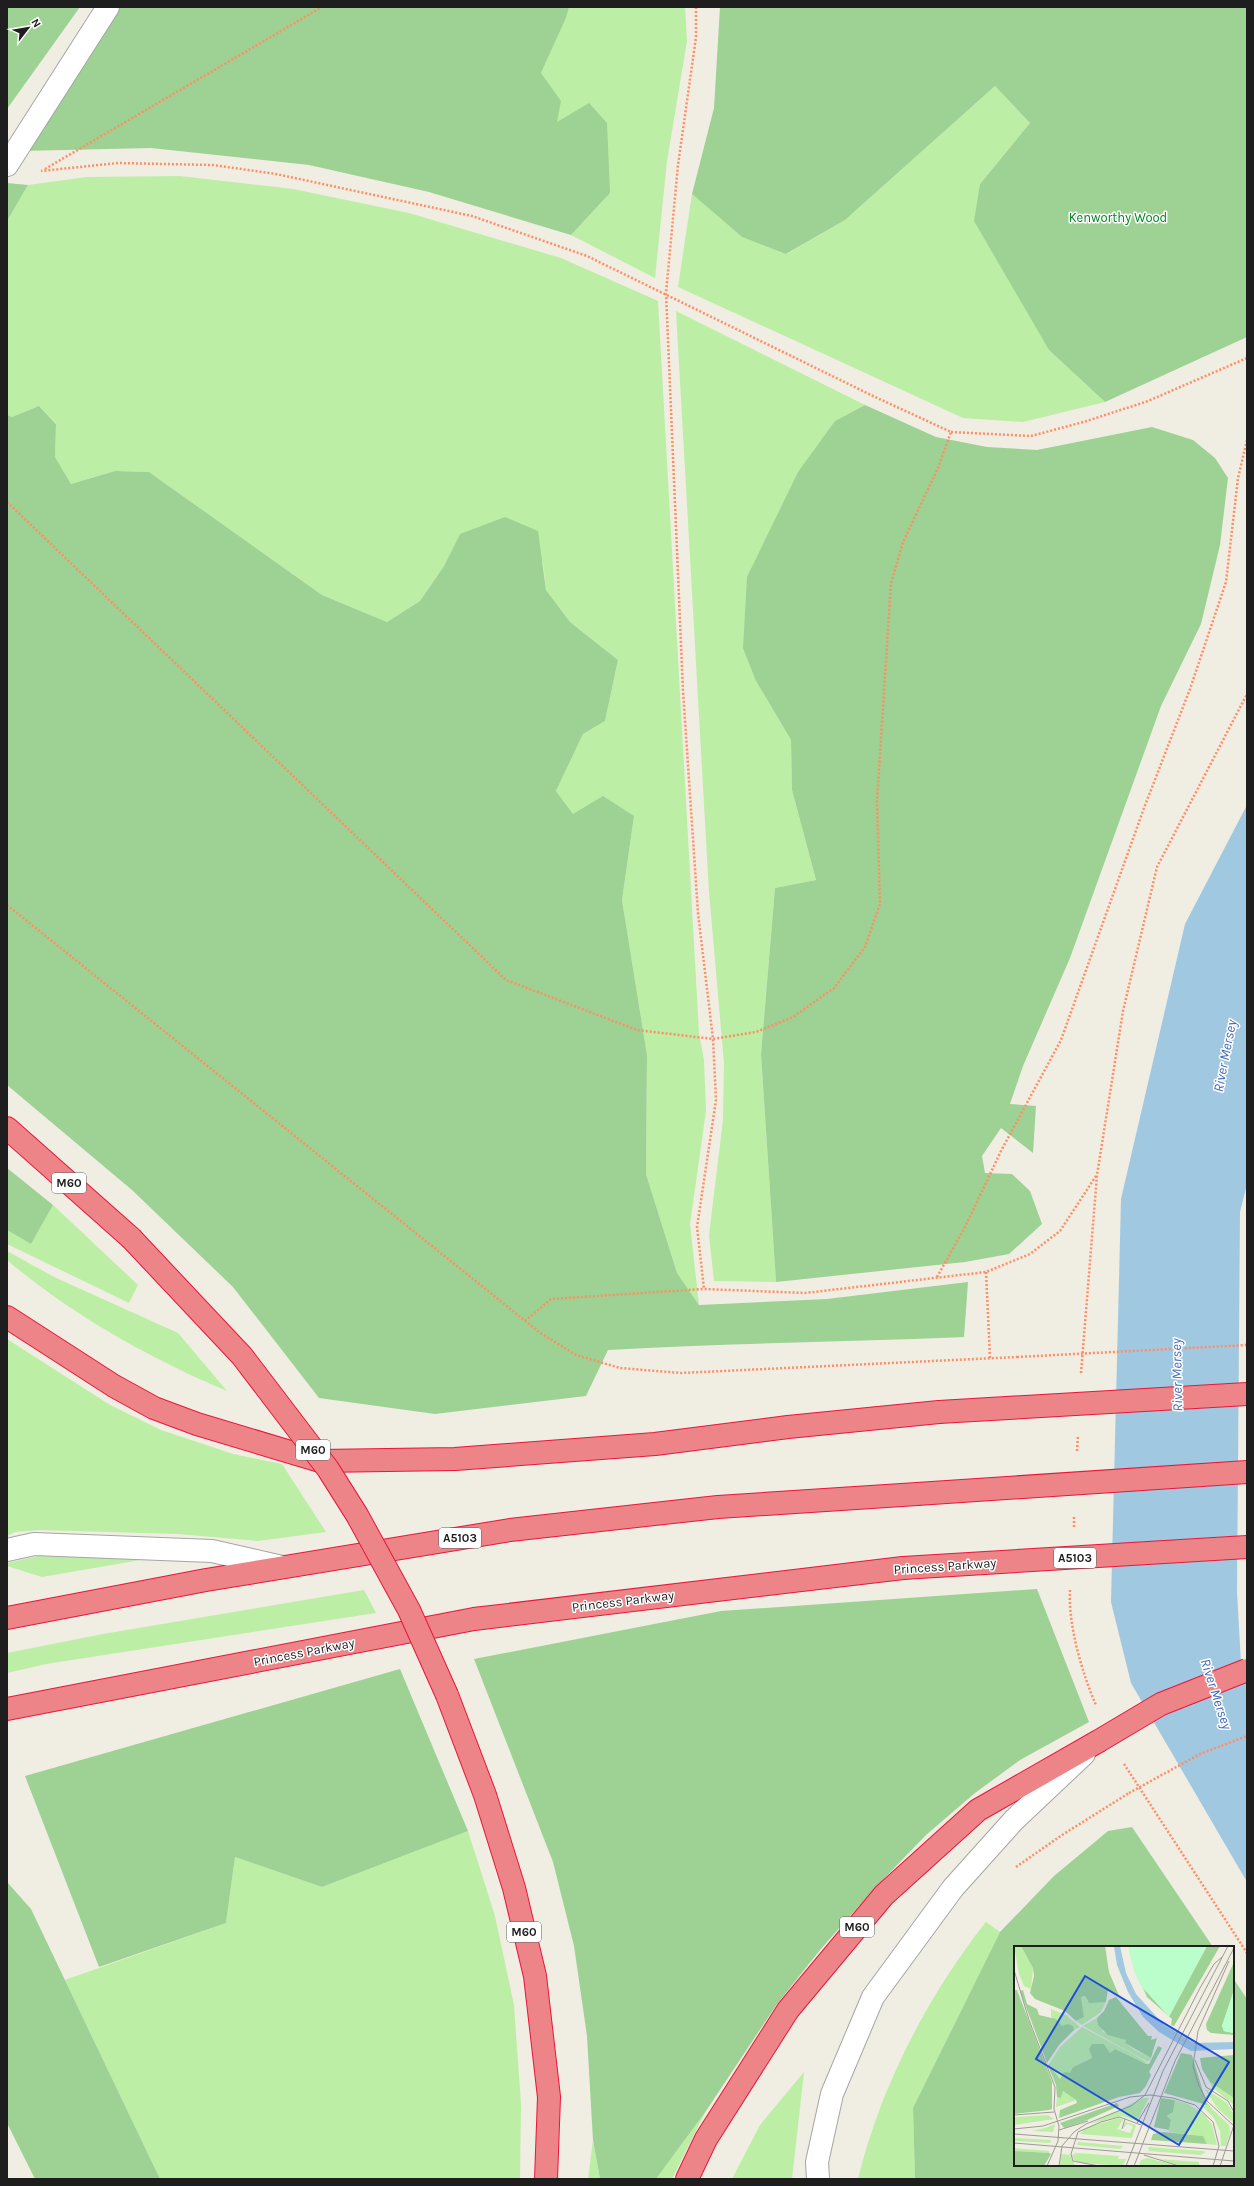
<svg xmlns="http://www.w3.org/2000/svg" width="1254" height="2186" viewBox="0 0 1254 2186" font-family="Karla,sans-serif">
<rect width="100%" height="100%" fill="#f0ede3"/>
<g fill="#bdeea5">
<path d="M569,7H685L687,41L667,161L655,278L571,235L610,193L569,115L557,123L541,73L566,18Z"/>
<path d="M995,86L1030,123L980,184L1049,350L1105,402L1023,422L963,418L678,287L692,194L742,237L787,254L845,220Z"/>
<path d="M180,176L293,189L409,213L561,258L658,301L699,1033L704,1060L706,1111L690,1224L699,1305L677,1273L646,1174L647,1055L622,900L634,816L573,814L556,791L583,734L605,721L618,660L570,622L546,590L543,563L460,534L444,566L420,601L387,622L322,595L149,472L115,471L71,484L55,457L56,423L39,406L12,417L7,415V221L28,185L87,177Z"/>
<path d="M676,311L865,405L835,421L756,681L791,740L792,790L816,880L775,888L761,1054L776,1282L714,1281L709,1235L723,1120L724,1063L709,892Z"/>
<path d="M53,1205L138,1285L129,1303L7,1244V1230L31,1244Z"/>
<path d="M7,1251L54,1277L178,1333L227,1391C149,1358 72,1315 7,1260Z"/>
<path d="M7,1339L110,1405L161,1430L233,1454L282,1464L326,1532L258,1541L178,1534L40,1530L15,1532L7,1536Z"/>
<path d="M43,1555L158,1557L42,1577L7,1566V1563Z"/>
<path d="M364,1590L376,1613L46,1664L7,1673V1653L103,1634Z"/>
<path d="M468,1831L495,1916L514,2005L521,2104L520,2179H160L65,1980L226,1923L235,1857L322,1887Z"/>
<path d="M986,1922L1000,1932L913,2108L915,2179H858C880,2088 928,1995 986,1922Z"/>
<path d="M804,2072L792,2179H732L760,2125Z"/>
<path d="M706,2111L672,2179H656Z"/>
<path d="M593,2140L600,2179H588Z"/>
</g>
<g fill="#9dd294">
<path d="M7,7H80L7,109Z"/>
<path d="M111,7H569L566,18L541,73L561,101L557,122L589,103L607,123L610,193L571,235L429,192L309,165L151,148L20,151Z"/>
<path d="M720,7H1247V337L1105,402L1049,350L974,221L980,184L1030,123L995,86L845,220L786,254L742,237L692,194L714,108Z"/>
<path d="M7,183L28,185L7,221Z"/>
<path d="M865,405L936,437L987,447L1037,450L1152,427L1193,440L1215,458L1228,478L1220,545L1201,624L1161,706L1070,958L1023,1066L1010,1104L1036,1106L1033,1153L1001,1128L982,1156L985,1173L1012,1174L1030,1191L1042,1224L1009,1254L965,1262L776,1282L761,1054L775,888L816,880L792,790L791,740L756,681L743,648L747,577L798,472L835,421Z"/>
<path d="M39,406L56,424L55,457L71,484L115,471L149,472L322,595L387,622L420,601L444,566L460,534L505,517L538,531L546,590L570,622L618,660L605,721L583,734L556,791L573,814L603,796L634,816L622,900L647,1055L646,1174L677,1273L699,1305L827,1299L968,1282L964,1337C846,1342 727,1343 608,1350L586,1396L435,1414L319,1398L233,1287L132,1190L7,1085V415L12,417Z"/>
<path d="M7,1168L53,1205L31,1244L7,1230Z"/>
<path d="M1037,1589L1089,1722L1020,1760L975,1793L926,1835L873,1890L820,1950L777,2004L706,2111L656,2179H600L593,2140L587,2036L574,1946L553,1862L474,1659L721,1611Z"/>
<path d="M400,1669L468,1831L322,1887L235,1857L226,1923L99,1967L25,1776Z"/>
<path d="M1132,1827L1213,1947H1015V2165H1233V1978L1247,1999V2179H915L913,2108L1000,1932L1054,1876L1108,1831Z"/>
<path d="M7,1882L31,1909L160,2179H35L7,2123Z"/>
</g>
<path fill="#a0c8e1" d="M1247,805V1184L1240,1212L1237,1592L1241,1663L1247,1675V1882L1131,1683L1111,1602L1121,1199L1185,924Z"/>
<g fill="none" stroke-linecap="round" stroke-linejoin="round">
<g stroke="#a5a5a5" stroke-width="24">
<g id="minor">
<path d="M7,165L108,7"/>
<path d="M7,1550L34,1544L212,1551L282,1567"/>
<path d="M818,2179L817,2162L832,2094L873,1997L953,1888L1014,1820L1084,1754"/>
</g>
</g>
<g stroke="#e7173c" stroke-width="24">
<g id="highway">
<path d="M7,1128L131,1238"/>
<path d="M7,1317L114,1386L154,1408L197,1424L320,1461L455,1459L655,1444L788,1427L939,1412"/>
<path d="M7,1618L206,1580L510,1530L718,1507L917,1494"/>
<path d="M447,1695L485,1795L514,1888L535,1976L549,2097L546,2179"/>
<path d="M7,1709L474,1619L903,1568"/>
<path d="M687,2179L706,2139L788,2010L884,1895L978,1810L1097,1742"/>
</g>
</g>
<g stroke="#ff8d65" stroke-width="2.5" stroke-dasharray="2 2" stroke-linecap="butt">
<path d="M696,7V37L678,165L666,293L683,691L698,913L713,1039L716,1100L697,1227L704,1289"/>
<path d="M45,169L322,7"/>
<path d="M951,432L1031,436L1087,421L1148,401L1247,358"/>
<path d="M7,502L506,980L637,1030L713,1039L756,1032L793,1017L834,988L865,947L880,904L877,801L891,583L903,542L938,468L951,432L873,396L587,256L472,216L276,174L213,165L118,163L41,171"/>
<path d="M7,905L539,1332L576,1355L620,1368L681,1373L1017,1357"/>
<path d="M986,1272L990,1358"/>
<path d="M937,1277L965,1227L1001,1151L1061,1040L1144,808L1190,689L1226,582L1238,478L1247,440"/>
<path d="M525,1321L551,1299L704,1289L805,1293L986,1272L1030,1254L1060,1231L1096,1176"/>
<path d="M1081,1373L1097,1175L1123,1011L1157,867L1247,694"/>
<path d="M1077,1451L1078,1436"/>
<path d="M1074,1527V1516"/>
<path d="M1070,1590C1068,1625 1082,1673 1096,1705"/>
<path d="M1124,1764L1247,1953"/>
<path d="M1016,1867L1062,1835L1129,1793"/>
</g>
<use href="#minor" stroke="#fff" stroke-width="22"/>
<use href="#highway" stroke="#ed8487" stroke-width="22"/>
<g stroke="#e7173c" stroke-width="24" stroke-linecap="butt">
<g id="highway-bridge">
<path d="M131,1238L242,1356L328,1469L357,1515L409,1610L447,1695"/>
<path d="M939,1412L1247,1394"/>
<path d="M917,1494L1247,1472"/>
<path d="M903,1568L1247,1547"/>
<path d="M1097,1742L1161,1704L1247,1670"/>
</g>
</g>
<g stroke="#ff8d65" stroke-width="2.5" stroke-dasharray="2 2" stroke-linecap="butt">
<path d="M1017,1357L1247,1345"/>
<path d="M1129,1793L1200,1754L1247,1736"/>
</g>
<use href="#highway-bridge" stroke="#ed8487" stroke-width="22"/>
</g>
<g text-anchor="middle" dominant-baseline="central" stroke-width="3" stroke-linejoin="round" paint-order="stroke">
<g fill="#fff" stroke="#626262" stroke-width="1">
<rect x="52" y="1173" width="34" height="20" rx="3"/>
<rect x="296" y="1440" width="34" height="20" rx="3"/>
<rect x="439" y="1528" width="42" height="20" rx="3"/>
<rect x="1054" y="1548" width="42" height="20" rx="3"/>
<rect x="840" y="1917" width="34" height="20" rx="3"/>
<rect x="507" y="1922" width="34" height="20" rx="3"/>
</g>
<g font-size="12" font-weight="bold" fill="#1e1e1e">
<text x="69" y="1183">M60</text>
<text x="313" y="1450">M60</text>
<text x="460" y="1538">A5103</text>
<text x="1075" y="1558">A5103</text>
<text x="857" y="1927">M60</text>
<text x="524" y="1932">M60</text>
</g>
<g font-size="13" fill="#038423" stroke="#fff">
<text x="1118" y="217">Kenworthy Wood</text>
</g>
<g font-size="13" fill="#1e1e1e" stroke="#fff">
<text transform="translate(945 1566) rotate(-4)">Princess Parkway</text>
<text transform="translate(623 1601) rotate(-7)">Princess Parkway</text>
<text transform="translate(304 1652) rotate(-11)">Princess Parkway</text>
</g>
<g font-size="14" font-style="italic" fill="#4369b5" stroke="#fff">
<text transform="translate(1225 1056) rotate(-79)">River Mersey</text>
<text transform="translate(1177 1375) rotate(-91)">River Mersey</text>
<text transform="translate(1216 1694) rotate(72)">River Mersey</text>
</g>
</g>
<g transform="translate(1014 1946)">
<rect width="220" height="220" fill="#f0ede3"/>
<path d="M0,0H7L19,22L17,43L10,40L5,28ZM71,50L73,55L92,56L87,66L68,79L62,75L70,71L67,51ZM37,63L52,69L66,81L60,84L54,78L52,81L48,80L37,71ZM83,72L89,86L112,94L111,97L121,104L137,112L134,116L69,80ZM68,81L119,108L135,118L125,116L101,103L96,107L90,98L75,103L78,112L59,121L57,127L50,128L46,133L35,118L46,101ZM188,123L196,136L220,152V159L199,142ZM190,142L213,157L219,167V176L204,163ZM49,145L62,154L42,161L43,151L47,152ZM188,149L198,163L215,179L216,186L212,200H207L206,185L200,172L186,158L190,160ZM129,152H135L123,175L107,170L76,178ZM161,154L174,158L191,169L198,179L203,199L193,198L188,190L155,186L157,174L153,170L159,166ZM34,169L40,173L0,179V171ZM105,172L109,174L103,183L116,187L119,180L113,178L109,183L111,176L122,179L118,192L66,188L71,182ZM41,178L39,186L18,185L31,182ZM0,192L37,194L36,197L0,195ZM64,196H65L109,200L106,203L63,199ZM134,201L189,205L192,206L187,209L135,205ZM0,202L35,205V207L0,205ZM62,207L105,210L104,213H112L109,220L68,217L60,214L58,209ZM47,208L56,209L61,219L76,220H46ZM134,212L163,220H125L127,214ZM144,213L185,216V219H197L168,220Z" fill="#bdeea5"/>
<path d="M7,0H91L95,26L106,52L94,43L92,56L75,57L71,50L67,51L70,71L62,75L51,65L21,53L16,47L20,30L19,22ZM193,0H206L160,80L157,79L158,73L133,51L122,26L173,36ZM220,16V44L208,80L210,85L220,87V89L197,87L193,84L192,78ZM0,44H3L38,136V163L35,164L0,168ZM9,44L13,58L23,63L25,69L42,73L48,80L54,78L59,80L60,84L45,99L33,117L6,45ZM102,51L134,90H138L137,94L143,92L137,112L111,97L112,94L94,89L84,79L83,72L90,65L95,54ZM78,98H90L96,107L101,103L132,118H135L144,100L148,102L135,126L137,129L132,140L126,147L105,151L45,172L46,164L63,157L62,154L49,145L47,152L43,151L42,139L34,120L35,118L46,133L50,126L56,127L59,121L78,112L75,103ZM167,107L178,109L193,159L150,147ZM220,109V152L196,136L188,123L186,112ZM147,152L161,154L159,166L153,170L157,174L155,184L140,181ZM103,157L105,160L71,175L50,182L46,177ZM149,186L189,190L193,198L137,194L139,188ZM0,205L35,207L37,208L30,220H3L0,218Z" fill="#9dd294"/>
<path d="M114,0H193L155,71L127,40L120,25ZM220,44V87L210,85L208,80Z" fill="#bcfdcc"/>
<path d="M100,0H106L112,27L122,48L150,79L180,97L220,96V103L177,105L145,86L129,71L114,46L103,19Z" fill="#a0c8e1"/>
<path fill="none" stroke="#9c9a94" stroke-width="1" d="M215,15L184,85L179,120L185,140L193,155L220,180M0,24L15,74L41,141L40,163L45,180L44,195L33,220M181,114L192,141L214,155L220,166M0,169L40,166M123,177L135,157M0,183L29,180L116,151L136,149L159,152L181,159L199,176L205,200L199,220M108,183L111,173L127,179M45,184L74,175M0,188L220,205M0,197L220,215M130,209L165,220M45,220L48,200L60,186L72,178L117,160L131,149L186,42L200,18L208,11M85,220L59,215L57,208L64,186L87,176L105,171L111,173M112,220L149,125L214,0M120,220L161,115L220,2M206,220L220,179"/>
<path fill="#1d4ed8" fill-opacity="0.15" stroke="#1d4ed8" stroke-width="2" d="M71,30L215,116L165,199L22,113Z"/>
<rect width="220" height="220" fill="none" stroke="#1e1e1e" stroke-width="2"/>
</g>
<rect width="1254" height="2186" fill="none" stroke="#1e1e1e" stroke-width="16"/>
<g transform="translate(28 28) rotate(59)" stroke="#ffffff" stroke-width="3" paint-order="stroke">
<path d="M0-3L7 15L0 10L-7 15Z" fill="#1e1e1e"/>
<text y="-6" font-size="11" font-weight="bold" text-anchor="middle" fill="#1e1e1e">N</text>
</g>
</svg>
